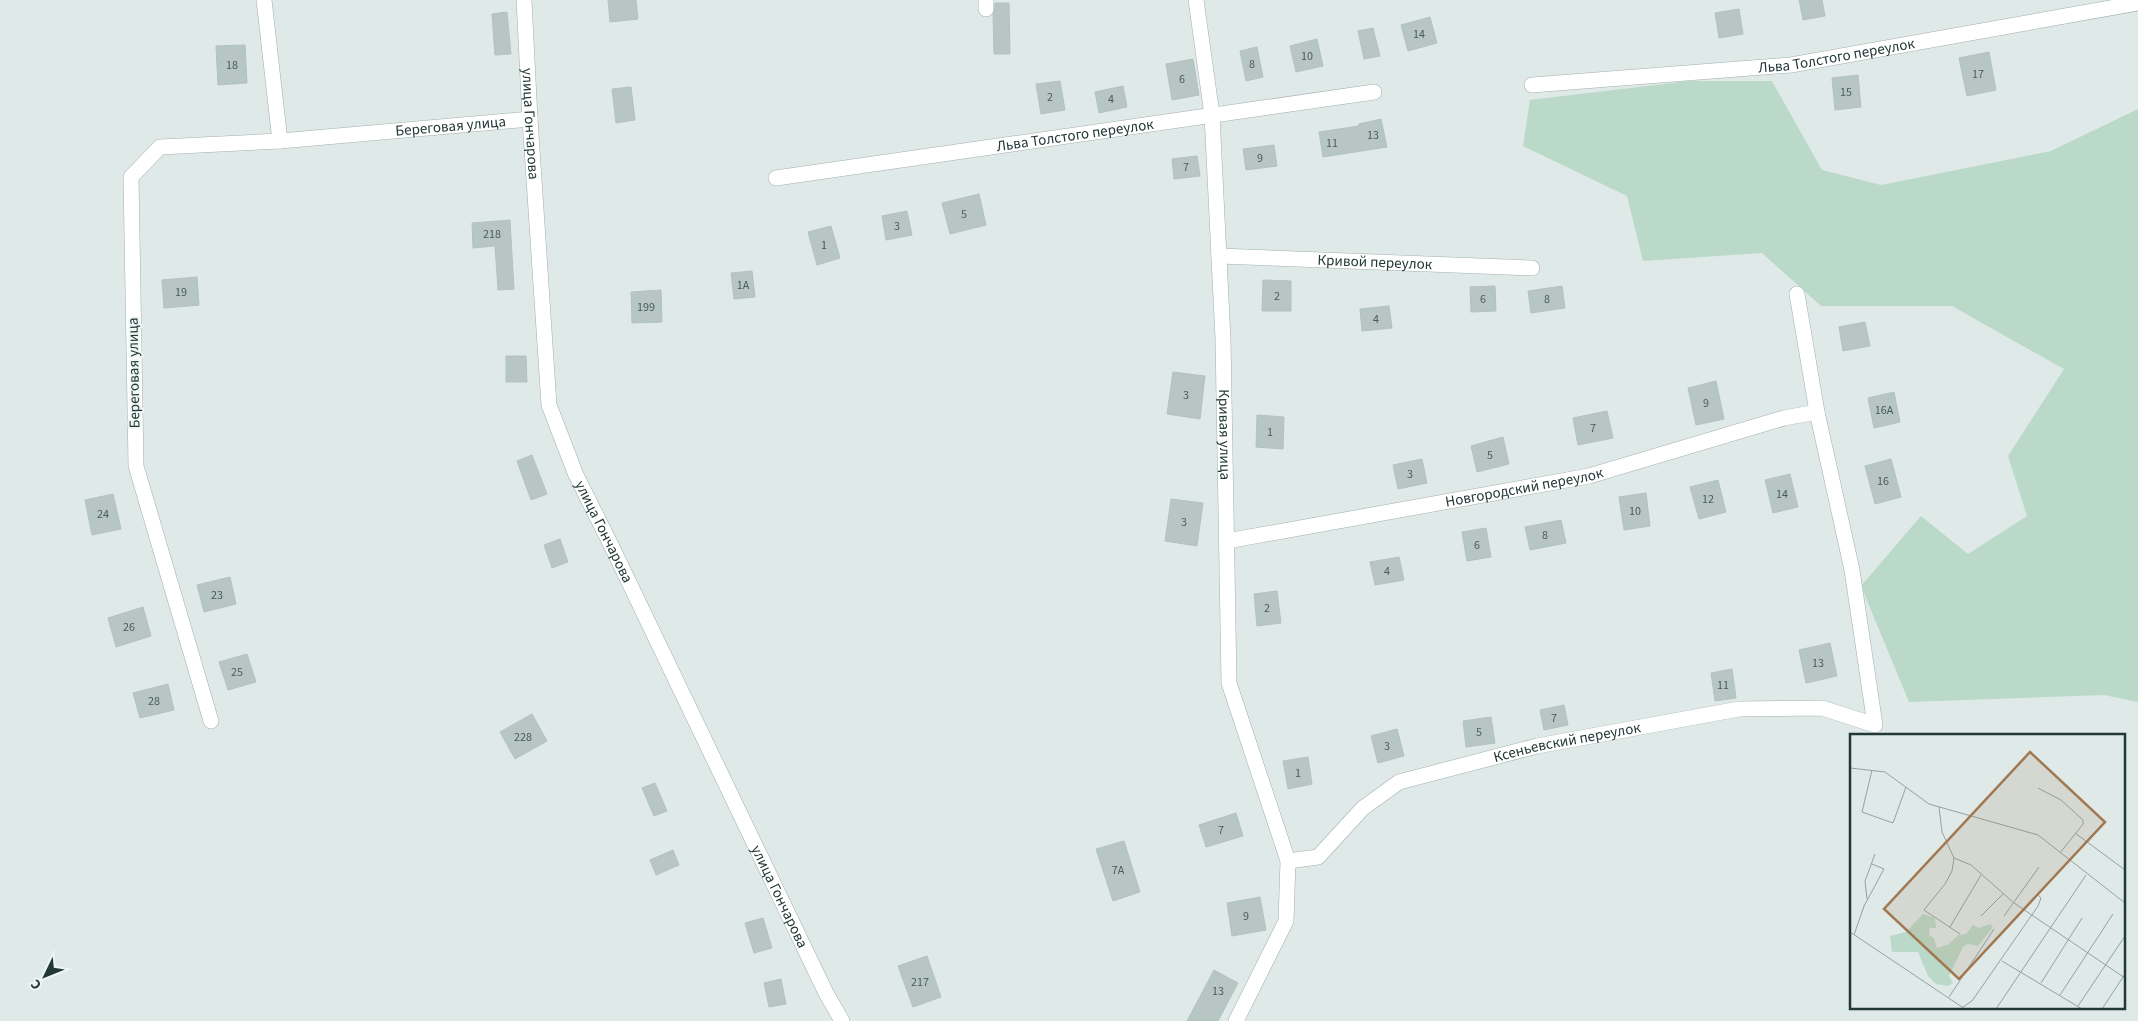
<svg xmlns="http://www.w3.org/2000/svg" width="2138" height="1021" viewBox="0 0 2138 1021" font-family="'Source Sans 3',sans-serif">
<rect width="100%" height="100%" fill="#dfe9e7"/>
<path fill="#bad9c8" d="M1689,81H1772L1822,170L1881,185L2051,151L2138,109V702L2104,695L1909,702L1861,586L1921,516L1968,554L2027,516L2008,456L2064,369L1952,306H1821L1762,253L1643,261L1627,196L1523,146L1530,100Z"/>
<g fill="#b8c6c3" stroke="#b2c2be">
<path d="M608,0H636L638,19L610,22Z"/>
<path d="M1799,0H1822L1825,16L1803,20Z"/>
<path d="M995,3H1009L1010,54H994L993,15Z"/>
<path d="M1739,9L1743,34L1719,38L1715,13Z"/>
<path d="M507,12L511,54L495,55L492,14Z"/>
<path d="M1430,17L1437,43L1408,51L1401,25Z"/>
<path d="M1373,28L1380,56L1364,59L1358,31Z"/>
<path d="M1317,39L1323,66L1296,72L1290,46Z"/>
<path d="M245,45L247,83L218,85L216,46Z"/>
<path d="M1257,47L1263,77L1246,81L1240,51Z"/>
<path d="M1989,52L1996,90L1967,96L1959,58Z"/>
<path d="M1193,59L1199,95L1172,100L1166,64Z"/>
<path d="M1858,75L1861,107L1835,110L1832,78Z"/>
<path d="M1060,81L1065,110L1041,114L1036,84Z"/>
<path d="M1123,86L1127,107L1099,113L1095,92Z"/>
<path d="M631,87L635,120L616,123L612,89Z"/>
<path d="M1381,119L1387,147L1323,157L1319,132L1359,126V124Z"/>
<path d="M1274,145L1277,166L1246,170L1243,149Z"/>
<path d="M1197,156L1200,176L1174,179L1172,159Z"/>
<path d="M979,194L986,225L950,234L942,203Z"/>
<path d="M907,211L912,235L886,240L882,216Z"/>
<path d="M510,220L514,289L498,290L495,246L473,248L472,223Z"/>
<path d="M831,226L840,258L817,265L808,232Z"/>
<path d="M752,271L755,297L734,299L731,273Z"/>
<path d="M197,277L199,305L164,308L162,280Z"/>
<path d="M1263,280L1291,281V311H1262Z"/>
<path d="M1495,286L1496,311L1471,312L1470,287Z"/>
<path d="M1562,286L1565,308L1531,313L1528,291Z"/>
<path d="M661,290L662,322L632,323L631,292Z"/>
<path d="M1389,306L1392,328L1362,331L1360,309Z"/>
<path d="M1865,322L1870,346L1843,351L1839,327Z"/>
<path d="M506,356H526L527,382H506Z"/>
<path d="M1173,372L1205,376L1200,419L1167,414Z"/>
<path d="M1716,381L1724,419L1696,425L1688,388Z"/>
<path d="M1894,392L1900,422L1874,428L1868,398Z"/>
<path d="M1607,411L1613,438L1578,445L1573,418Z"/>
<path d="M1257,415L1284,417L1283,449L1256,447Z"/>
<path d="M1503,437L1509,464L1477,472L1471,446Z"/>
<path d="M532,455L547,494L531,500L517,461Z"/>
<path d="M1422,459L1427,483L1398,489L1393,465Z"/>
<path d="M1891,459L1901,497L1875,504L1865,466Z"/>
<path d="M1790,474L1798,507L1773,513L1765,480Z"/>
<path d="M1718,480L1726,512L1699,519L1690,487Z"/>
<path d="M1646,493L1650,526L1624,530L1619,497Z"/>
<path d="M113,494L121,529L92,535L85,500Z"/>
<path d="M1171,499L1203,503L1197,546L1165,541Z"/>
<path d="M1561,520L1566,543L1530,550L1525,527Z"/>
<path d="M1486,528L1491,557L1467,561L1462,532Z"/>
<path d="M560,539L568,562L552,568L544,545Z"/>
<path d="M1399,557L1404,580L1375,585L1370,562Z"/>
<path d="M230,577L236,604L204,612L197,585Z"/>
<path d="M1277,591L1281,623L1257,626L1254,594Z"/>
<path d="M143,607L151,636L116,647L108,618Z"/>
<path d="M1830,643L1837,676L1806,683L1799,650Z"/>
<path d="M247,654L256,682L228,690L219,662Z"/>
<path d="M1732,669L1736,698L1715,701L1711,673Z"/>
<path d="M168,684L174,710L140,718L133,693Z"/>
<path d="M1564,705L1568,725L1544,730L1540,710Z"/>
<path d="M532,714L547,741L515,759L500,732Z"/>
<path d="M1491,717L1495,743L1466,747L1463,721Z"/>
<path d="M1397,729L1404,756L1378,763L1371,736Z"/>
<path d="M1308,757L1312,784L1288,789L1283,761Z"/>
<path d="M655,783L667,811L654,816L642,788Z"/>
<path d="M1236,813L1243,836L1206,847L1199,825Z"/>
<path d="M1124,841L1140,892L1113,901L1096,849Z"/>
<path d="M673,850L679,865L656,875L650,860Z"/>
<path d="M1260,897L1266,930L1232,936L1227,903Z"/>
<path d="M763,918L772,948L754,953L745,923Z"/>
<path d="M927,956L941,997L913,1007L898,966Z"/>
<path d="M1214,970L1238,983L1218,1021H1187Z"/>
<path d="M781,979L786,1004L769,1007L764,983Z"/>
</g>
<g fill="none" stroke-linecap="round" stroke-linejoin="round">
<g stroke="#a3b0ae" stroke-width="16">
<g id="minor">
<path d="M264,0L280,141"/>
<path id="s1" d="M524,0L530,119L549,405L576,475L613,549L826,993L842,1021"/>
<path id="s2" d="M1196,0L1212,115L1223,339L1229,683L1288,861L1286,921L1236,1021"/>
<path d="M986,9V0"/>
<path id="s3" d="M1532,85L1791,65L2138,3"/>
<path id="s4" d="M776,178L1374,92"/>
<path id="s5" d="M1219,256L1532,268"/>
<path id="s6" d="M1227,541L1589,476L1784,418L1817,412"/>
<path id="s7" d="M211,721L136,466L131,177L160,147L280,141L530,119"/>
<path id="s8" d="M1288,861L1318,857L1363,808L1399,782L1537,746L1739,709L1822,708L1875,725L1852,570L1817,412L1797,294"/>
</g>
</g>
<use href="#minor" stroke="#fff" stroke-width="15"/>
</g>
<g text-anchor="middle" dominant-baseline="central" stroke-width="4" stroke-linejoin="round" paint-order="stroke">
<g font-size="12" fill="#485c59">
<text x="1419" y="34">14</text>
<text x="1307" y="56">10</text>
<text x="1252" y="64">8</text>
<text x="232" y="65">18</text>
<text x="1978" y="74">17</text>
<text x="1182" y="79">6</text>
<text x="1846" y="92">15</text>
<text x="1050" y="97">2</text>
<text x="1111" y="99">4</text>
<text x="1373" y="135">13</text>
<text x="1332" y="143">11</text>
<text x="1260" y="158">9</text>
<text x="1186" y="167">7</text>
<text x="964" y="214">5</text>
<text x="897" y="226">3</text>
<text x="492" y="234">218</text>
<text x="824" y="245">1</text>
<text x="743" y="285">1А</text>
<text x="181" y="292">19</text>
<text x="1277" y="296">2</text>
<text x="1483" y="299">6</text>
<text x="1547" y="299">8</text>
<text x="646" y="307">199</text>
<text x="1376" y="319">4</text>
<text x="1186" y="395">3</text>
<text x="1706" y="403">9</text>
<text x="1884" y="410">16А</text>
<text x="1593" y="428">7</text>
<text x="1270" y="432">1</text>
<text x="1490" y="455">5</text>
<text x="1410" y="474">3</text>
<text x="1883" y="481">16</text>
<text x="1782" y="494">14</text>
<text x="1708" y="499">12</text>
<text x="1635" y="511">10</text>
<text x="103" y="514">24</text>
<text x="1184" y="522">3</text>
<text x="1545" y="535">8</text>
<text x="1477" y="545">6</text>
<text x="1387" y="571">4</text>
<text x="217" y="595">23</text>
<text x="1267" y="608">2</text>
<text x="129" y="627">26</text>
<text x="1818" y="663">13</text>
<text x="237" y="672">25</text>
<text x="1723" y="685">11</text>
<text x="154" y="701">28</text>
<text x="1554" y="718">7</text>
<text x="1479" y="732">5</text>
<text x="523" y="737">228</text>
<text x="1387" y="746">3</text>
<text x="1298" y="773">1</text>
<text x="1221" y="830">7</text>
<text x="1118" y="870">7А</text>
<text x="1246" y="916">9</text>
<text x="920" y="982">217</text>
<text x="1218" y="991">13</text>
</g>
<g font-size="15" fill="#223836" stroke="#eff6f4">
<text stroke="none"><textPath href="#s3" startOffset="306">Льва Толстого переулок</textPath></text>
<text stroke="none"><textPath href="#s1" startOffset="124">улица Гончарова</textPath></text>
<text stroke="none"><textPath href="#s7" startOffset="888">Береговая улица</textPath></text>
<text stroke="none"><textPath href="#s4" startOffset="302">Льва Толстого переулок</textPath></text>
<text stroke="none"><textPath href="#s5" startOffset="156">Кривой переулок</textPath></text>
<text transform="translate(134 373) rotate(-91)">Береговая улица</text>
<text stroke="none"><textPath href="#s2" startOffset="436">Кривая улица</textPath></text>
<text stroke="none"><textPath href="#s6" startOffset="302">Новгородский переулок</textPath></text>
<text stroke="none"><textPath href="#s1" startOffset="544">улица Гончарова</textPath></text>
<text stroke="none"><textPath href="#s8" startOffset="314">Ксеньевский переулок</textPath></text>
<text stroke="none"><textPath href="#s1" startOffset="949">улица Гончарова</textPath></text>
</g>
</g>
<g transform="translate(1850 734)">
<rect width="275" height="275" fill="#dfe9e7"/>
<path d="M73,180L85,184L86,194H80L79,201L84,204L87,214L99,210L108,201L116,200L123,191L129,194L140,190L143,193L128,212L118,210L113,213L99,242L103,249L98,252L86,250L78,242L68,218H42L40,202L56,198Z" fill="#bad9c8"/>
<path fill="none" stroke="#93a2a0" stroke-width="1" d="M0,34L35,38L79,70L188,101L275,169M22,36L12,78L43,89L56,53M188,54L211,66L233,86V90L210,119M89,73L92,98L104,124L121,131L164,169L275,244M225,99L275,136M104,124L102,137L95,150L74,176L110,200M17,165L15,147L25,120M131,182L153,160M154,182L189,133M100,193L131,141M0,198L115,275M4,201L14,172L34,135L22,130M152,227L232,275M191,249L232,184M210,261L263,180M99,263L144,195M228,272L275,202M113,273L122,267L188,172L191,164L187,160M146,275L236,141M252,275L275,240"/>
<path fill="#a17851" fill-opacity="0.15" stroke="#a17851" stroke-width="2.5" d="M180,18L255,88L109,245L34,175Z"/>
<rect width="275" height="275" fill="none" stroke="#223836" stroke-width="2.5"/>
</g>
<g transform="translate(45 976) rotate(227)" stroke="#eff6f4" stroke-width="4" paint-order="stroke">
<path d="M0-4L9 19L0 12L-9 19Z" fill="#223836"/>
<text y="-8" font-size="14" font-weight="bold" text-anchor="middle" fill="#223836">С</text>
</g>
</svg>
